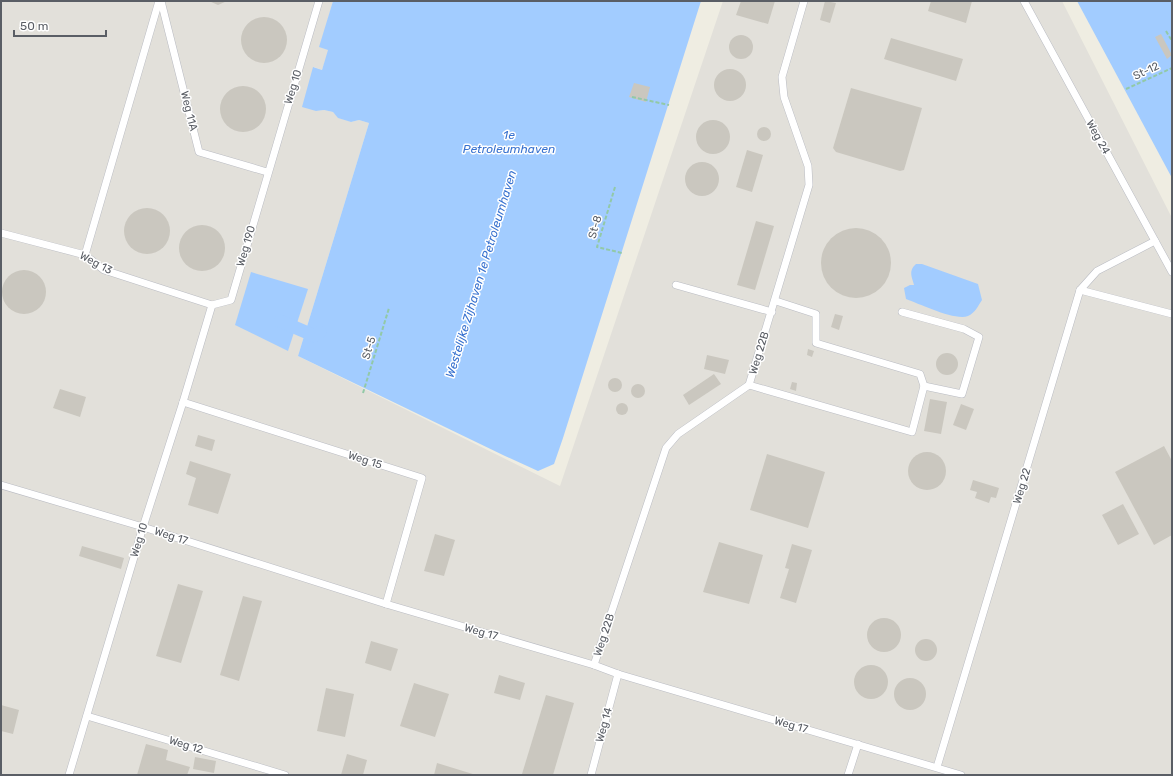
<svg xmlns="http://www.w3.org/2000/svg" width="1173" height="776" viewBox="0 0 1173 776" font-family="Rubik,sans-serif">
<rect width="100%" height="100%" fill="#efede2"/>
<path fill="#e2e0da" d="M1,1H333L320,47L329,50L322,70L314,67L316,111L324,110L333,112L339,118L351,122L359,120L369,123L298,356L560,486L723,1H1062L1172,218V775H1Z"/>
<g fill="#a2ccff">
<path d="M333,1H701L563,438L554,464L538,471L505,456L298,356L369,123L359,120L351,122L338,118L333,112L324,110L316,111L302,107L313,67L322,70L328,50L319,47Z"/>
<path d="M1077,1H1172V178Z"/>
<path d="M916,264H922L978,284L982,300C978,306 975,313 968,316C955,321 920,304 906,299L904,288L910,285H914C912,277 908,271 916,264Z"/>
<path d="M251,272L308,289L288,351L235,325Z"/>
</g>
<g fill="none" stroke-linecap="round" stroke-linejoin="round">
<path stroke="#a2ccff" stroke-width="13" d="M280,321L315,336L320,332"/>
</g>
<g fill="#cac7bf">
<path d="M209,1H227L218,5Z"/>
<path d="M741,1H775L768,24L736,15Z"/>
<path d="M825,1L836,3L830,23L820,20Z"/>
<path d="M931,1H972L966,23L928,11Z"/>
<circle cx="264" cy="40" r="23"/>
<path d="M1161,34L1172,55L1167,59L1155,37Z"/>
<circle cx="741" cy="47" r="12"/>
<path d="M891,38L963,59L956,81L884,59Z"/>
<circle cx="730" cy="85" r="16"/>
<path d="M634,83L650,87L646,102L629,97Z"/>
<circle cx="243" cy="109" r="23"/>
<path d="M851,88L922,108L904,170L900,171L836,152L833,148Z"/>
<circle cx="713" cy="137" r="17"/>
<circle cx="764" cy="134" r="7"/>
<path d="M747,150L763,155L752,192L736,187Z"/>
<circle cx="702" cy="179" r="17"/>
<circle cx="147" cy="231" r="23"/>
<path d="M756,221L774,226L755,290L737,285Z"/>
<circle cx="202" cy="248" r="23"/>
<circle cx="856" cy="263" r="35"/>
<circle cx="24" cy="292" r="22"/>
<path d="M835,314L843,316L839,330L831,327Z"/>
<path d="M808,349L814,351L812,357L807,355Z"/>
<circle cx="947" cy="364" r="11"/>
<path d="M707,355L729,360L725,374L704,369Z"/>
<path d="M714,374L721,384L689,405L683,395Z"/>
<circle cx="615" cy="385" r="7"/>
<path d="M792,382L797,383L796,391L790,389Z"/>
<circle cx="638" cy="391" r="7"/>
<path d="M60,389L86,397L80,417L53,408Z"/>
<path d="M930,399L947,402L941,434L924,431Z"/>
<circle cx="622" cy="409" r="6"/>
<path d="M961,404L974,409L966,430L953,425Z"/>
<path d="M198,435L215,440L212,451L195,446Z"/>
<path d="M1164,446L1172,461V535L1154,545L1115,472Z"/>
<circle cx="927" cy="471" r="19"/>
<path d="M767,454L825,472L808,528L750,510Z"/>
<path d="M190,461L231,474L218,514L188,505L196,478L186,474Z"/>
<path d="M973,480L999,488L996,498L991,497L989,503L975,498L977,492L970,490Z"/>
<path d="M1123,504L1139,534L1118,545L1102,515Z"/>
<path d="M435,534L455,540L444,576L424,571Z"/>
<path d="M719,542L763,555L749,604L703,592Z"/>
<path d="M792,544L812,550L796,603L780,598L789,569L785,568Z"/>
<path d="M82,546L124,558L121,569L79,556Z"/>
<path d="M178,584L203,591L181,663L156,656Z"/>
<path d="M243,596L262,601L239,681L220,675Z"/>
<circle cx="884" cy="635" r="17"/>
<circle cx="926" cy="650" r="11"/>
<path d="M371,641L398,649L391,671L365,663Z"/>
<circle cx="871" cy="682" r="17"/>
<path d="M499,675L525,683L520,700L494,693Z"/>
<circle cx="910" cy="694" r="16"/>
<path d="M414,683L449,694L435,737L400,726Z"/>
<path d="M326,688L354,694L345,737L317,731Z"/>
<path d="M546,695L574,703L553,775H525L522,774Z"/>
<path d="M1,705L19,710L13,734L1,731Z"/>
<path d="M146,744L168,750L166,760L190,767L187,775H137Z"/>
<path d="M347,754L367,760L363,775H341Z"/>
<path d="M195,757L216,761L214,773L193,769Z"/>
<path d="M437,763L476,775H434Z"/>
</g>
<g fill="none" stroke-linecap="round" stroke-linejoin="round">
<g stroke="#babcc3" stroke-width="8">
<g id="lane">
<path d="M161,1L199,152L267,172"/>
<path d="M1024,1L1172,272"/>
<path d="M1,233L85,255L104,270L212,305"/>
<path d="M85,255L159,1"/>
<path d="M676,285L772,312"/>
<path d="M1080,290L1172,314"/>
<path d="M776,301L816,314V343L920,374L924,386"/>
<path d="M212,305L231,300L319,1"/>
<path d="M749,385L912,432L924,386L962,394L979,337L964,329L902,312"/>
<path d="M183,402L422,478L386,604"/>
<path d="M1,485L143,527L386,604L594,665L618,674L961,775"/>
<path d="M594,665L666,448L678,434L749,385L809,185L808,166L784,97L782,77L804,1"/>
<path d="M87,716L285,775"/>
<path d="M937,767L1080,290L1097,271L1155,241"/>
<path d="M69,775L143,527L183,402L212,305"/>
<path d="M591,775L618,674"/>
<path d="M848,775L858,744"/>
</g>
</g>
<g stroke="#92c9a7" stroke-width="2" stroke-dasharray="4 2" stroke-linecap="butt">
<path d="M1166,31L1172,41"/>
<path d="M1126,89L1172,68"/>
<path d="M632,97L669,105"/>
<path d="M615,187L597,247L622,253"/>
<path d="M363,393L389,308"/>
</g>
<use href="#lane" stroke="#fff" stroke-width="7"/>
</g>
<g text-anchor="middle" dominant-baseline="central" stroke-width="3" stroke-linejoin="round" paint-order="stroke">
<g font-size="11" fill="#5a5e65" stroke="#fff">
<text transform="translate(1146 71) rotate(-25)">St-12</text>
<text transform="translate(293 87) rotate(-73)">Weg 10</text>
<text transform="translate(189 111) rotate(76)">Weg 11A</text>
<text transform="translate(1098 137) rotate(61)">Weg 24</text>
<text transform="translate(595 227) rotate(-74)">St-8</text>
<text transform="translate(246 246) rotate(-74)">Weg 190</text>
<text transform="translate(96 263) rotate(28)">Weg 13</text>
<text transform="translate(369 348) rotate(-73)">St-5</text>
<text transform="translate(759 353) rotate(-73)">Weg 22B</text>
<text transform="translate(365 460) rotate(18)">Weg 15</text>
<text transform="translate(1022 486) rotate(-73)">Weg 22</text>
<text transform="translate(171 536) rotate(18)">Weg 17</text>
<text transform="translate(139 540) rotate(-73)">Weg 10</text>
<text transform="translate(481 632) rotate(16)">Weg 17</text>
<text transform="translate(604 635) rotate(-72)">Weg 22B</text>
<text transform="translate(604 725) rotate(-75)">Weg 14</text>
<text transform="translate(791 725) rotate(16)">Weg 17</text>
<text transform="translate(186 745) rotate(17)">Weg 12</text>
</g>
<g font-size="12" font-style="italic" fill="#3771cf" stroke="#fff">
<text x="509" y="135">1e<tspan x="509" dy="14">Petroleumhaven</tspan></text>
<text transform="translate(481 274) rotate(-73)">Westelijke Zijhaven 1e Petroleumhaven</text>
</g>
</g>
<rect width="1173" height="776" fill="none" stroke="#5a5e65" stroke-width="4"/>
<path d="M14 30v6h92v-6" fill="none" stroke="#5a5e65" stroke-width="2"/>
<text x="20" y="30" font-size="12" fill="#5a5e65" stroke="#ffffff" stroke-width="3" paint-order="stroke">50 m</text>
</svg>
